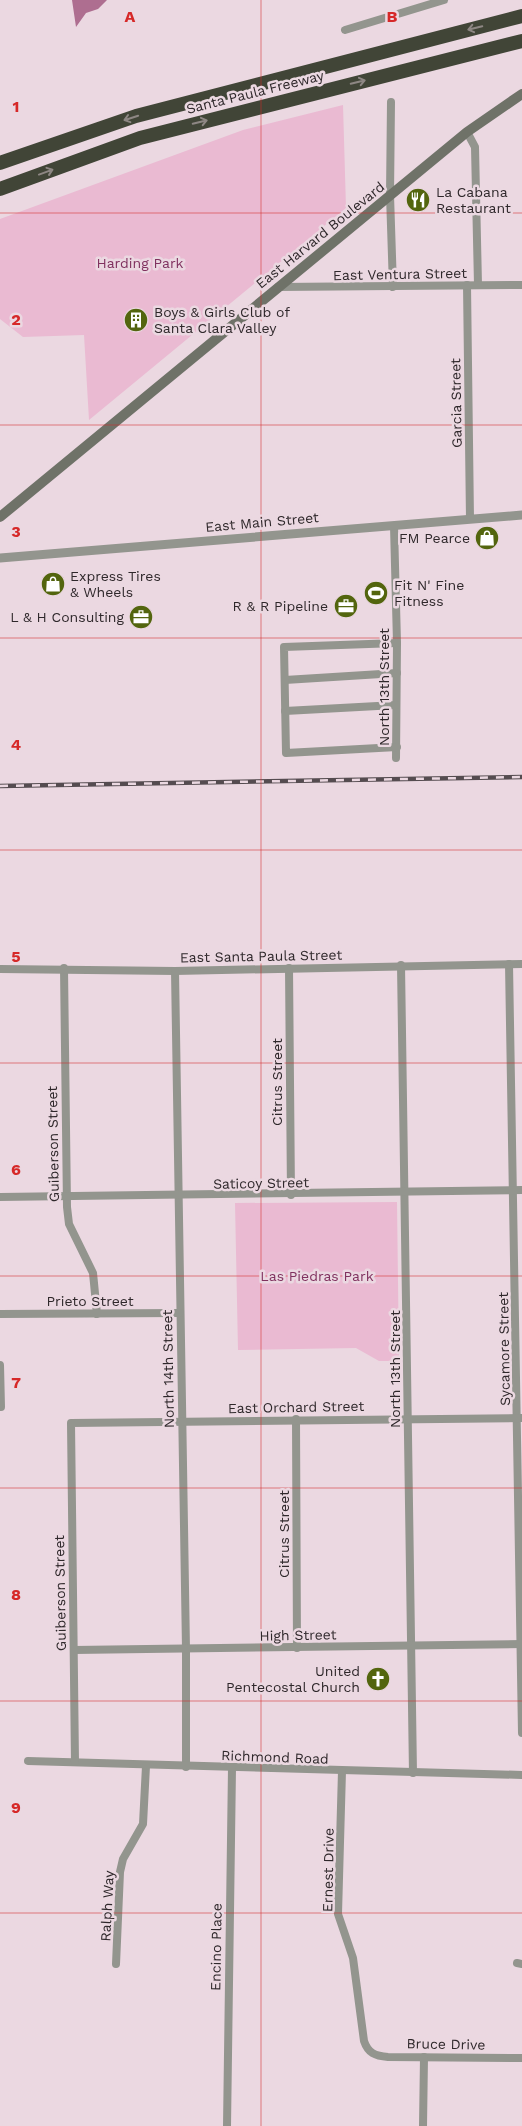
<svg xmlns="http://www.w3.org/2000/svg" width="522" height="2126" viewBox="0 0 522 2126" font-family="'Work Sans',sans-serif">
<rect width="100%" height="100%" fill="#ebd8e1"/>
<g fill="#eabad2">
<path d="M343,105L346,208L89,420L84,335L23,337L0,319V219L243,130Z"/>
<path d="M397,1202L399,1361H379L356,1348L238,1350L235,1203Z"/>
</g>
<path fill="#ae6e90" d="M72,0H107L98,9L86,13L76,27Z"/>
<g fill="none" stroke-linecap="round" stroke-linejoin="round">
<g stroke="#93958e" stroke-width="8">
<path d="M345,30L444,0"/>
<path d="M391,102L390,195L393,287"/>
<path d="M467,132L475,147L478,285"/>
<path d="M467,285L470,519"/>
<path d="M278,287L522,285"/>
<path d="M394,526L397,643L396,758"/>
<path d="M285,680L397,673"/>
<path d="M285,711L396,705"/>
<path d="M397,747L286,753L284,647L397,643"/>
<path d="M509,964L522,1733"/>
<path d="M401,965L413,1773"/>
<path d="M64,968L67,1207L69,1224L93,1273L97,1314"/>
<path d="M289,968L291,1195"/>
<path d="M0,969L175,971L522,964"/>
<path d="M175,971L186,1649V1767"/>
<path d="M0,1197L522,1190"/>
<path d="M0,1314L180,1313"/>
<path d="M0,1365L1,1407"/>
<path d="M296,1419L297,1648"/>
<path d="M74,1650L522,1644"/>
<path d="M28,1761L522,1775"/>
<path d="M75,1762L71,1423L522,1418"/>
<path d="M342,1771L338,1914L353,1958L364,2041C368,2053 375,2056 388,2057L521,2058"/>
<path d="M517,1963L522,1964"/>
<path d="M116,1964L120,1872L123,1859L143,1824L146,1766"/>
<path d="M227,2126L232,1768"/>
<path d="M423,2126L424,2057"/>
</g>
<path stroke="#93958e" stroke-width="9" d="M0,558L522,515"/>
<path stroke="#6f7268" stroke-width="10" d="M0,517L467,132L522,94"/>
<g stroke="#414537" stroke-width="14">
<path d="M0,163L136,116L522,16"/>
<path d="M0,189L140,138L522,41"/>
</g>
<g stroke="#554c50" stroke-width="4.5">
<path id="rail" d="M0,786L522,777"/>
</g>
<use href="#rail" stroke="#ebd8e1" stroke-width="2.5" stroke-dasharray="8" stroke-linecap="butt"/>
</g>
<defs><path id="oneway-shaft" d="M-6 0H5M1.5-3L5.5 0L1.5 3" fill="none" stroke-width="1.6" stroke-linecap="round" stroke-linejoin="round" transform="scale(1.25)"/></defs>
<g stroke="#8e8784">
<use href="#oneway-shaft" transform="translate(475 28) rotate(166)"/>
<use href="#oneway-shaft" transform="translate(358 82) rotate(-14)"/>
<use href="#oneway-shaft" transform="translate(131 118) rotate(162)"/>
<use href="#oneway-shaft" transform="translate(200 122) rotate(-14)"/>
<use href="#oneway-shaft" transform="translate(46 172) rotate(-20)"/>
</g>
<path fill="none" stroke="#d62828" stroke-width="1" stroke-opacity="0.55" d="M261,0V2126M0,213H522M0,425H522M0,638H522M0,850H522M0,1063H522M0,1276H522M0,1488H522M0,1701H522M0,1913H522"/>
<defs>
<g id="restaurant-disc" transform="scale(1.25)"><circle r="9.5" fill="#53650e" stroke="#ebd8e1"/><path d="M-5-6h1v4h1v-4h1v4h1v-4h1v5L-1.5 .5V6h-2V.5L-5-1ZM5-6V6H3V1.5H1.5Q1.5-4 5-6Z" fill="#fff"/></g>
<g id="building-disc" transform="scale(1.25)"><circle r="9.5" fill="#53650e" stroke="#ebd8e1"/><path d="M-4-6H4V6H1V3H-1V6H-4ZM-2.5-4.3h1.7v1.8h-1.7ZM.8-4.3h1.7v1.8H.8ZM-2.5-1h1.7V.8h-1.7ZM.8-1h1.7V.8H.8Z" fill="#fff"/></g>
<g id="shop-disc" transform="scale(1.25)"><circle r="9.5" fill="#53650e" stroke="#ebd8e1"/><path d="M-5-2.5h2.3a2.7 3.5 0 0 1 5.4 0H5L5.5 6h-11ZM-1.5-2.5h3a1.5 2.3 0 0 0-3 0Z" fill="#fff"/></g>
<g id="stadium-disc" transform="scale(1.25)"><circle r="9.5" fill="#53650e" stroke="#ebd8e1"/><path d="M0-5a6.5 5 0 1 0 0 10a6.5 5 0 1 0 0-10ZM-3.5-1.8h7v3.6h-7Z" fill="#fff"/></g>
<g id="office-disc" transform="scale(1.25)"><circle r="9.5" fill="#53650e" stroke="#ebd8e1"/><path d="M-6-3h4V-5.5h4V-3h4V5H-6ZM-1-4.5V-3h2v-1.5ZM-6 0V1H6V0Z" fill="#fff"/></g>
<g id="church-disc" transform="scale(1.25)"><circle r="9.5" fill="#53650e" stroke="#ebd8e1"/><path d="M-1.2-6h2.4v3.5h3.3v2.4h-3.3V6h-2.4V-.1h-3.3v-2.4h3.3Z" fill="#fff"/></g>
</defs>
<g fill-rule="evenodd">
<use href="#restaurant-disc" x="418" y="200"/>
<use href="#building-disc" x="136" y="320"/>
<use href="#shop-disc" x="487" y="538"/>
<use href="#shop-disc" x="53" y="584"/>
<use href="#stadium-disc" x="376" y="593"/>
<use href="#office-disc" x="346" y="606"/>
<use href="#office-disc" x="141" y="617"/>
<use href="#church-disc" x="378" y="1679"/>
</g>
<g text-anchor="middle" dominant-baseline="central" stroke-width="5" stroke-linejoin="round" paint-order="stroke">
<g font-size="14" fill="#2f282b" stroke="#ebd8e1">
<text transform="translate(255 92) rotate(-14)">Santa Paula Freeway</text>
<text transform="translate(320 235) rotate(-39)">East Harvard Boulevard</text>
<text transform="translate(400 274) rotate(-1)">East Ventura Street</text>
<text transform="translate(456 403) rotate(-91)">Garcia Street</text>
<text transform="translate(262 522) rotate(-5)">East Main Street</text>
<text transform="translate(384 687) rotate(-90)">North 13th Street</text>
<text transform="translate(261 956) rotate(-1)">East Santa Paula Street</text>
<text transform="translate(277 1082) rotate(-90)">Citrus Street</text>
<text transform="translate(53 1144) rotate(-91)">Guiberson Street</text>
<text transform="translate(261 1183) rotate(-1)">Saticoy Street</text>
<text x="90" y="1301">Prieto Street</text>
<text transform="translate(504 1349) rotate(-91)">Sycamore Street</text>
<text transform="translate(168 1369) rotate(-91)">North 14th Street</text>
<text transform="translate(395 1369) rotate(-90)">North 13th Street</text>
<text transform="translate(296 1407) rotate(-1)">East Orchard Street</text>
<text transform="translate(284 1534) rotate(-90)">Citrus Street</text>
<text transform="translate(60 1593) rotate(-91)">Guiberson Street</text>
<text transform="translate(298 1635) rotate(-1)">High Street</text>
<text transform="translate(275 1757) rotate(2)">Richmond Road</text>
<text transform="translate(328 1870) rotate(-89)">Ernest Drive</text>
<text transform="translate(107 1906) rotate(-87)">Ralph Way</text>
<text transform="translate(216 1947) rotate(-89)">Encino Place</text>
<text transform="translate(446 2044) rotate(1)">Bruce Drive</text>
</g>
<g font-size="14" fill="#2f282b" stroke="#ebd8e1" text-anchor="start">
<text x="436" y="192">La Cabana<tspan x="436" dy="16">Restaurant</tspan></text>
<text x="154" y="312">Boys &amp; Girls Club of<tspan x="154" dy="16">Santa Clara Valley</tspan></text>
<text x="470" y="538" text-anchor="end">FM Pearce</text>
<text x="70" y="576">Express Tires<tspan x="70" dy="16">&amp; Wheels</tspan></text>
<text x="394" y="585">Fit N' Fine<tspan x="394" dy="16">Fitness</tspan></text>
<text x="328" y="606" text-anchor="end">R &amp; R Pipeline</text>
<text x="124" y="617" text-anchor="end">L &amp; H Consulting</text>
<text x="360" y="1671" text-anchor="end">United<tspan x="360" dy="16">Pentecostal Church</tspan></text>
</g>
<g font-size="14" fill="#80315f" stroke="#ebd8e1">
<text x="140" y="263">Harding Park</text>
<text x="317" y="1276">Las Piedras Park</text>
</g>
</g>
<g font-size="16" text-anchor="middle" font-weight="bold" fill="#d62828" stroke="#ebd8e1" stroke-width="5" stroke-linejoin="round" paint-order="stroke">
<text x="130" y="22">A</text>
<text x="392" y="22">B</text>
<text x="16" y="112">1</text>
<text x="16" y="325">2</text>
<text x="16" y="537">3</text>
<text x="16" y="750">4</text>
<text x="16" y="962">5</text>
<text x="16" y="1175">6</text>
<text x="16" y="1388">7</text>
<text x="16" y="1600">8</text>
<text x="16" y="1813">9</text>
</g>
</svg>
